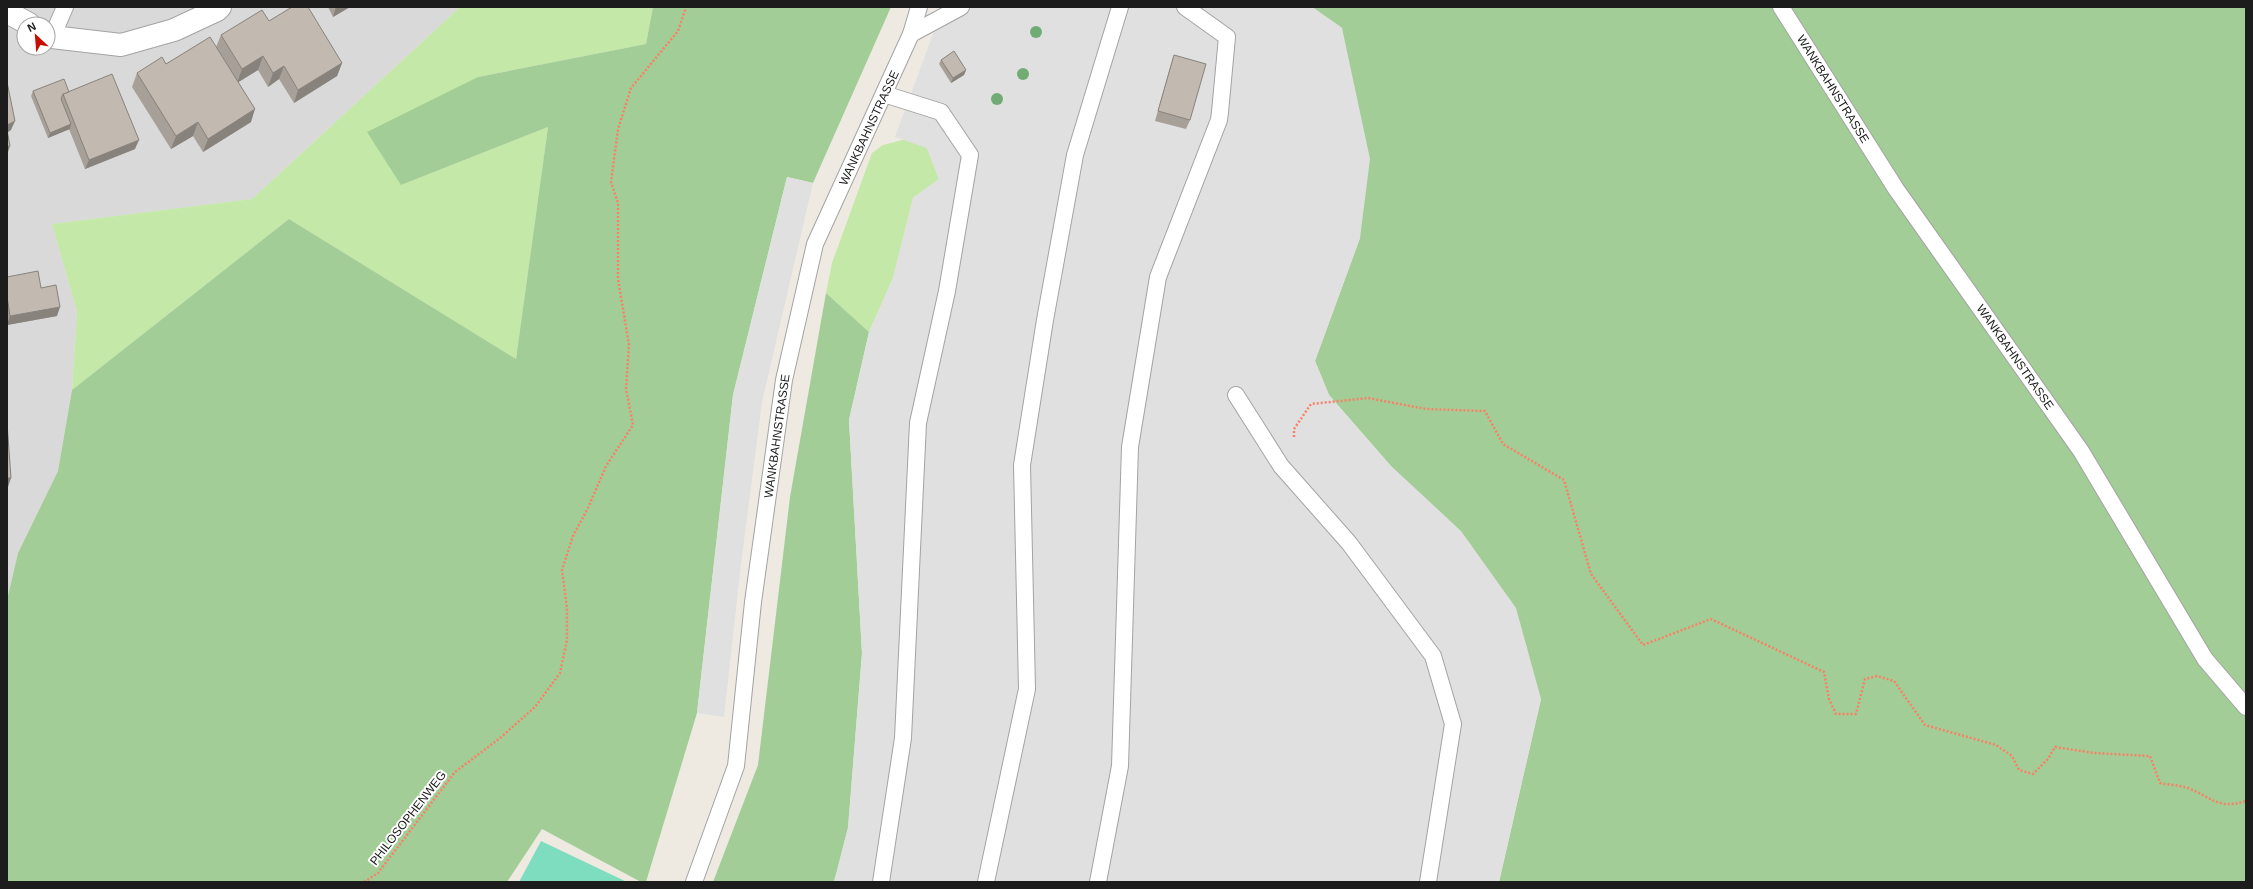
<svg xmlns="http://www.w3.org/2000/svg" width="2253" height="889" viewBox="0 0 2253 889" font-family="Helvetica,sans-serif">
<rect width="100%" height="100%" fill="#eeeae2"/>
<path fill="#dad9d9" fill-rule="evenodd" d="M7,7H460L252,199L52,224L77,312L72,390L58,471L18,553L7,600ZM24,24H48V48H24Z"/>
<g fill="#c3e8a7">
<path d="M460,7H653L646,44L478,77L401,185L548,127L516,359L289,219L72,390L77,312L52,224L252,199Z"/>
<path d="M910,138L927,148L939,179L913,198L893,278L869,332L826,293L832,263L872,153L883,145Z"/>
</g>
<g fill="#a3cd96">
<path d="M653,7H891L813,183L787,177L733,395L697,713L646,882H641L542,829L507,882H7V600L18,553L58,471L72,390L289,219L516,359L548,127L401,185L367,132L478,77L646,44Z"/>
<path d="M1312,7H2246V882H1499L1541,699L1390,465L1329,395L1315,361L1360,238L1342,28Z"/>
<path d="M826,293L869,332L849,420L862,653L848,828L834,882H713L758,765L790,497Z"/>
</g>
<path fill="#7fddbf" d="M541,841L627,882H519Z"/>
<g fill="#e0e0e0">
<path d="M943,7H1312L1342,28L1370,159L1360,238L1315,361L1329,395L1390,465L1461,531L1516,608L1541,699L1499,882H834L848,828L862,654L849,420L869,332L893,278L913,198L939,179L927,148L895,137Z"/>
<path d="M787,177L813,183L762,402L741,564L724,717L697,713L733,395Z"/>
</g>
<g fill="none" stroke-linecap="round" stroke-linejoin="round">
<g stroke="#a3a3a3" stroke-width="18">
<g id="service">
<path d="M1781,7L1896,189L2081,451L2205,659L2246,707"/>
<path d="M911,34L961,7"/>
<path d="M52,37L65,7"/>
<path d="M1236,395L1281,466L1349,543L1433,656L1453,724L1428,882"/>
<path d="M694,882L736,766L753,602L784,380L815,244L911,34L919,7"/>
<path d="M881,882L903,738L918,423L947,291L970,155L941,112L884,94"/>
<path d="M986,882L1027,689L1022,465L1045,320L1075,155L1120,7"/>
<path d="M1098,882L1120,766L1130,447L1158,277L1219,120L1220,112L1227,37L1185,7"/>
</g>
</g>
<g stroke="#a3a3a3" stroke-width="24">
<g id="minor">
<path d="M7,12L29,24"/>
<path d="M48,35L52,37L121,45L174,30L217,10L220,7"/>
</g>
</g>
<g stroke="#f98068" stroke-width="2.5" stroke-dasharray="2 2" stroke-linecap="butt">
<path d="M1294,437V429L1311,404L1368,398L1426,409L1485,411L1503,444L1564,480L1591,574L1643,645L1711,619L1824,672L1829,699L1836,714H1856L1865,679L1877,676L1894,681L1925,725L1996,745L2012,756L2019,770L2033,774L2048,759L2055,747L2094,753L2150,756L2160,783C2169,785 2179,785 2188,788C2211,797 2218,810 2246,801"/>
<path d="M364,882L378,873L455,772L500,738L535,707L560,673L567,640V608L562,570L573,536L588,508L606,466L633,425L626,389L629,345L618,279V203L611,182L618,129L631,88L678,31L686,7"/>
</g>
<use href="#service" stroke="#fff" stroke-width="16"/>
<use href="#minor" stroke="#fff" stroke-width="22"/>
</g>
<g fill="#72ac75">
<circle cx="1036" cy="32" r="6"/>
<circle cx="1023" cy="74" r="6"/>
<circle cx="997" cy="99" r="6"/>
</g>
<g fill="#a7a098">
<path d="M328,7H350L333,17Z"/>
<path d="M269,21L342,63L337,76L294,103L279,79L268,87L258,70L238,82L251,122L203,152L193,136L171,149L132,87L137,73L216,47L221,35Z"/>
<path d="M1174,55L1190,120L1186,129L1155,121L1171,64Z"/>
<path d="M941,60L966,70L964,75L951,83L939,64Z"/>
<path d="M33,91L69,92L135,149L85,169L69,129L48,138L31,96Z"/>
<path d="M7,277L41,288L57,316L7,325Z"/>
</g>
<g fill="#88827c">
<path d="M336,7H350L333,17Z"/>
<path d="M263,56L258,70L237,83L242,69Z"/>
<path d="M342,63L337,76L294,103L298,90Z"/>
<path d="M284,66L279,79L268,87L273,73Z"/>
<path d="M966,70L964,75L951,83L953,78Z"/>
<path d="M255,109L251,122L203,152L208,139Z"/>
<path d="M15,121L11,130L7,133V125Z"/>
<path d="M198,122L193,136L171,149L176,136Z"/>
<path d="M71,124L70,129L48,138L50,133Z"/>
<path d="M139,140L135,149L85,169L89,160Z"/>
<path d="M10,146L7,155V147Z"/>
<path d="M60,307L57,316L7,325L10,316Z"/>
<path d="M7,478H11L8,487H7Z"/>
</g>
<g fill="#c2bab1" stroke="#88827c">
<path d="M292,7H308L342,63L298,90L284,66L273,73L263,56L242,69L221,35L262,10L269,21Z"/>
<path d="M210,37L255,109L208,139L198,122L176,136L137,73L162,57L166,64Z"/>
<path d="M954,51L966,70L953,78L941,60Z"/>
<path d="M1174,55L1206,64L1190,120L1158,111Z"/>
<path d="M112,74L139,140L89,160L63,94Z"/>
<path d="M64,79L69,92L63,94L61,99L71,124L50,133L33,91Z"/>
<path d="M7,82L15,121L7,125Z"/>
<path d="M7,130L10,146L7,147Z"/>
<path d="M38,271L41,288L56,285L60,307L10,316L7,296V277Z"/>
<path d="M7,423L11,478H7Z"/>
</g>
<g text-anchor="middle" dominant-baseline="central" stroke-width="4" stroke-linejoin="round" paint-order="stroke">
<g font-size="12" fill="#1c1c1c" stroke="#fff">
<text transform="translate(1833 89) rotate(58)">WANKBAHNSTRASSE</text>
<text transform="translate(869 128) rotate(-65)">WANKBAHNSTRASSE</text>
<text transform="translate(2015 357) rotate(55)">WANKBAHNSTRASSE</text>
<text transform="translate(777 436) rotate(-82)">WANKBAHNSTRASSE</text>
<text transform="translate(408 818) rotate(-52)">PHILOSOPHENWEG</text>
</g>
</g>
<rect width="2253" height="889" fill="none" stroke="#1c1c1c" stroke-width="16"/>
<g transform="translate(36 36) rotate(334)"><circle r="19" fill="#ffffff" stroke="#a4a4a4"/>
<path d="M0-3L7 15L0 10L-7 15Z" fill="#c70e01"/>
<text y="-6" font-size="11" font-weight="bold" text-anchor="middle" fill="#1c1c1c">N</text>
</g>
</svg>
